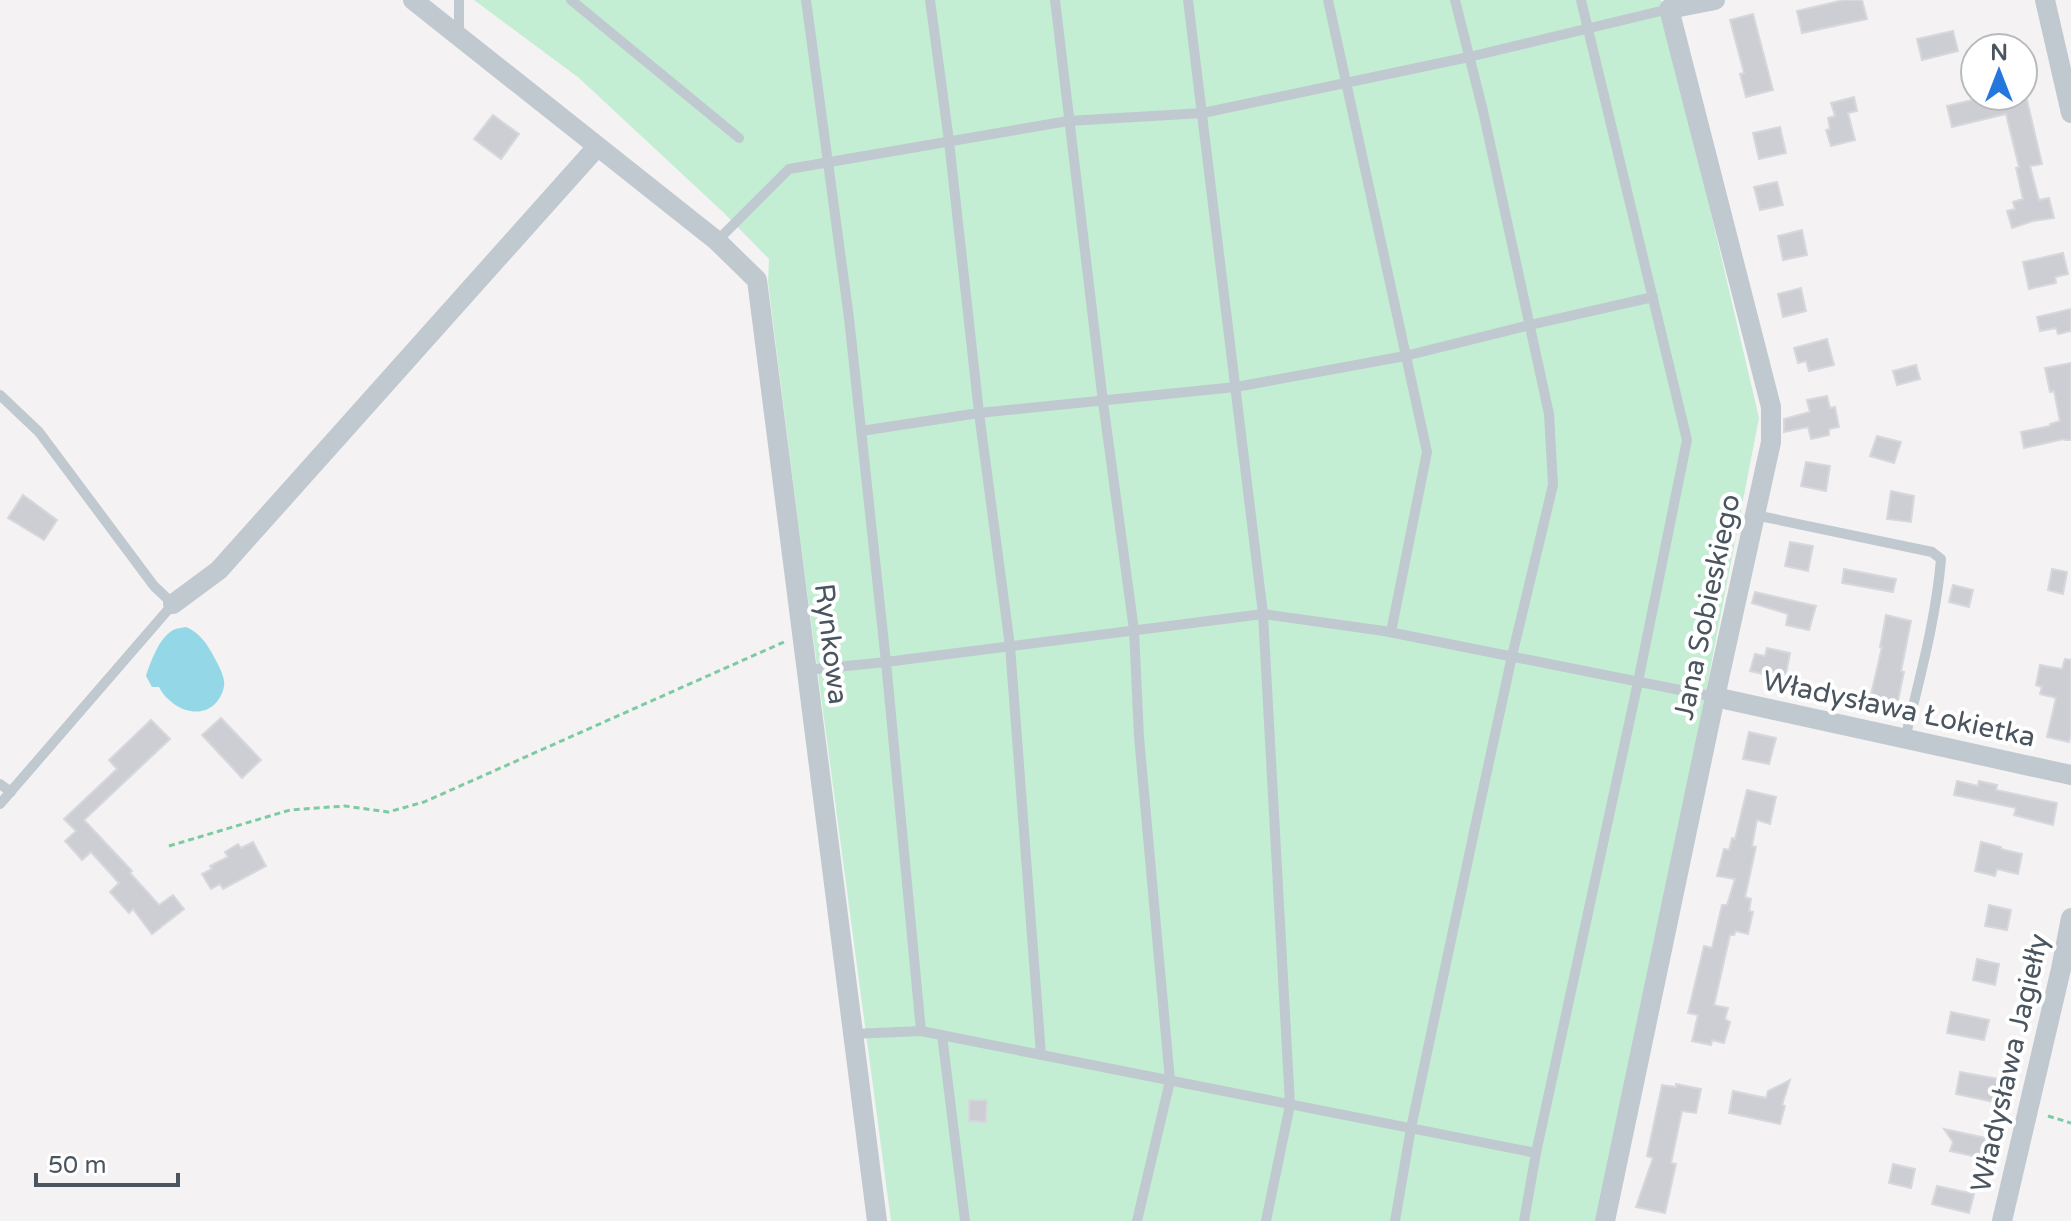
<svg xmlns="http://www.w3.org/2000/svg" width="2071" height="1221" viewBox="0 0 2071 1221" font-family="'Varela Round',sans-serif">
<rect width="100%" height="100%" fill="#f4f2f2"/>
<path fill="#c4eed4" d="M474,0H1661L1759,418L1603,1221H891L799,531L768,282L769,259L724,213L579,78Z"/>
<path fill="#94d8e8" d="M186,627C198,632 205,641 212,653C216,661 223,672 224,681C225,687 222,694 219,699C203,723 170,709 159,687H152L146,676C151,661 159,638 173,630C177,628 182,628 186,627Z"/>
<g fill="#ccced4" stroke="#d6d8dd" stroke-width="2">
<path d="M1844,0H1862L1867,19L1802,33L1797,11Z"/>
<path d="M1753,14L1773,90L1746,97L1740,74L1744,73L1730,20Z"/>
<path d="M1953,31L1958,51L1922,60L1917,39Z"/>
<path d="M1989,96H2026L2042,164L2030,166L2039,200L2049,198L2054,218L2033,221L2012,228L2007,211L2015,209L2013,202L2023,199L2016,168L2019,167L2006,114L1952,127L1947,106Z"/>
<path d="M1854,97L1857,111L1848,113L1855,140L1831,146L1826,130L1830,129L1828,118L1835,116L1831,103Z"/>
<path d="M493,115L519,134L501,159L474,139Z"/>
<path d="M1780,127L1786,153L1759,159L1753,133Z"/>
<path d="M1777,182L1783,205L1760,210L1754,187Z"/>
<path d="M1802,230L1807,255L1783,260L1778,236Z"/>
<path d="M2063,253L2068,274L2055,277L2056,283L2029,289L2023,262Z"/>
<path d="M1801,288L1806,311L1783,317L1778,294Z"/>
<path d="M2071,309V331L2058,334L2056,328L2040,331L2037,317Z"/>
<path d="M1827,339L1834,365L1809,371L1806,361L1798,363L1794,348Z"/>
<path d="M2071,363V440H2065L2064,439L2024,448L2021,432L2050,426V424L2060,421L2054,391L2050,392L2045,368Z"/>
<path d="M1916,365L1920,379L1897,385L1893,371Z"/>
<path d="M1827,396L1830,408L1835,407L1839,427L1829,429V435L1811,439L1808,427L1784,432V419L1810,412L1807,400Z"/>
<path d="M1877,436L1901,442L1894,463L1870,456Z"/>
<path d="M1806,462L1830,466L1826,491L1801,486Z"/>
<path d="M1891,491L1914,496L1911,522L1887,519Z"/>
<path d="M23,495L57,520L44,540L8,518Z"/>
<path d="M1790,542L1813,546L1808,571L1785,566Z"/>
<path d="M1844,569L1896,579L1893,592L1842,583Z"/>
<path d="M2052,569L2067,572L2063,594L2048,590Z"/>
<path d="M1953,585L1973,590L1969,607L1949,602Z"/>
<path d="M1755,592L1816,606L1809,630L1786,625L1788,614L1752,603Z"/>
<path d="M1886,615L1911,621L1901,671L1904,672L1897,705L1870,699L1882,647H1880Z"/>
<path d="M1767,648L1790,653L1785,679L1750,671L1755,654L1765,656Z"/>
<path d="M2065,659L2071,660V734L2069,742L2047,737L2056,698L2040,694L2042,687L2036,685L2040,665L2062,669Z"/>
<path d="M221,718L261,760L242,778L202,735Z"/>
<path d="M151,720L170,739L84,820L132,871L130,873L159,905L173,895L184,909L152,934L133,909L129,913L110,892L119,883L91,852L82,860L65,841L76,831L64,819L117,769L109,760Z"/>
<path d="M1749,732L1776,738L1769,764L1743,759Z"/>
<path d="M1957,781L1978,786L1979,781L1997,785L1996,790L2057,803L2053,825L2014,815L2016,808L1954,795Z"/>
<path d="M1747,790L1776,797L1770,824L1757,820L1752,846L1756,847L1745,897L1751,899L1749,911L1753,912L1748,934L1736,931L1734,935H1730L1714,1005L1728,1008L1725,1019L1730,1022L1724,1043L1712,1040L1711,1045L1692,1041L1698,1015L1688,1013L1704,946L1712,948L1722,905H1727L1735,879L1717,876L1724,849L1729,850L1732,838L1735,839Z"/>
<path d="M253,842L266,866L223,889L220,884L211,889L202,874L212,869L210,866L228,857L225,852L238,844L241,848Z"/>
<path d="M1981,842L2001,847V849L2022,854L2018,874L1997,869L1995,876L1975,871Z"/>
<path d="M1989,905L2011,910L2007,930L1985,926Z"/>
<path d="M1977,959L1999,964L1995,985L1973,980Z"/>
<path d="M1951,1012L1989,1020L1984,1040L1947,1033Z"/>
<path d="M1960,1072L1999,1079L1994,1102L1956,1094Z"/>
<path d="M1790,1080L1782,1105L1785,1106L1780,1124L1729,1113L1733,1091L1766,1098L1768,1091Z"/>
<path d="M1676,1084L1701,1089L1696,1113L1682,1111L1671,1163L1676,1164L1665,1213L1636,1207L1653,1158L1647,1156L1662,1085L1676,1087Z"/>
<path d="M969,1100H987L986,1122L969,1121Z"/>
<path d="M1944,1129L1986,1138L1982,1158L1950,1151L1953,1142Z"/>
<path d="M1893,1164L1915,1169L1911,1188L1889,1183Z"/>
<path d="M1937,1186L1974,1194L1969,1213L1932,1204Z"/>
</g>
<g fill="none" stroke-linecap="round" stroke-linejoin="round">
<g stroke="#7dcba3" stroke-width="3" stroke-dasharray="6 4" stroke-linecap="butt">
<path d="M169,846L290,810L345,806L388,812L424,802L784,642"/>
<path d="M2048,1116L2071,1123"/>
</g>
<g stroke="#c1c9d0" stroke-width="10">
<path d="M571,0L739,138"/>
<path d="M806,0L849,318L886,662L921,1031"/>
<path d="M930,0L949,141L979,413L1010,646L1041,1055"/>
<path d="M1055,0L1103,402L1134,630L1139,737L1170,1081L1137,1221"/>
<path d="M1188,0L1263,614L1290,1105L1266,1221"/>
<path d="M1328,0L1427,452L1391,632"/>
<path d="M459,34V0"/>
<path d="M717,241L789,169L1068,121L1203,113L1469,57L1669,9"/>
<path d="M0,395L39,432L154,586L173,604L0,804"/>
<path d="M861,431L979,413L1236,387L1405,356L1530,325L1653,297"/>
<path d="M1755,515L1932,552L1941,559C1936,620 1919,680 1905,739"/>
<path d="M806,670L886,662L1263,614L1384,631L1715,697"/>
<path d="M0,784L11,792"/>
<path d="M852,1034L921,1031L1536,1153L1638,682L1687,440L1581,0"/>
<path d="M942,1035L965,1221"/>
<path d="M1395,1221L1411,1128L1481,799L1512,656L1553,485L1549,414L1483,111L1455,0"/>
<path d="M1524,1221L1536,1153"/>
</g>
<g stroke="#c1c9d0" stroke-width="20">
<path d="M413,0L717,241L757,280L877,1221"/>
<path d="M2045,0L2071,113"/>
<path d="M173,604L219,570L597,147"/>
<path d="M1715,697L2071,775"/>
<path d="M1605,1221L1715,697L1771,442V407L1669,9L1715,0"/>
<path d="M2002,1221L2061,969L2071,918"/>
</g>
</g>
<g text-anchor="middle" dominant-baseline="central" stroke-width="8" stroke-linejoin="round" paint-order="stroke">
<g font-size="28" fill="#4a555f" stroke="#fff">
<text transform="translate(1707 607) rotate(-78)">Jana Sobieskiego</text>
<text transform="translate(831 644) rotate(83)">Rynkowa</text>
<text transform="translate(1899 709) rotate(12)">Władysława Łokietka</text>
<text transform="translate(2010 1063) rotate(-77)">Władysława Jagiełły</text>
</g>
</g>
<g transform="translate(1999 72)"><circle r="38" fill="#ffffff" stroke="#b7bbbf" stroke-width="2"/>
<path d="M0-6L14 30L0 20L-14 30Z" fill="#2477dc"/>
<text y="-12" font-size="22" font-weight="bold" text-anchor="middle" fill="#4a555f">N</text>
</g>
<path d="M36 1173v12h142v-12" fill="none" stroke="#4a555f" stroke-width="4"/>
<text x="48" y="1173" font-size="24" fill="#4a555f" stroke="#ffffff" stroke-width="6" paint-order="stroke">50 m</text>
</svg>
